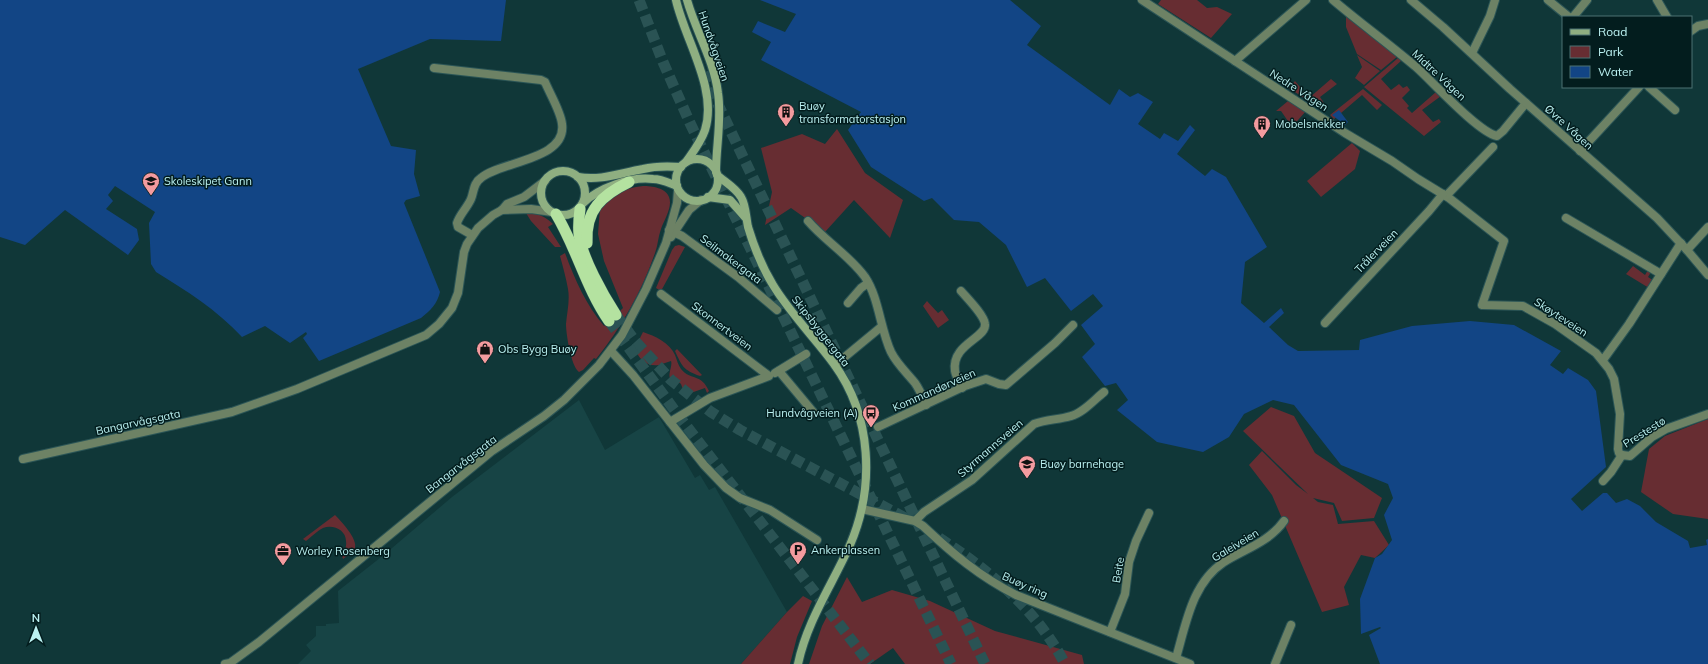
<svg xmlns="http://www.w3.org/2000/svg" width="1708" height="664" viewBox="0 0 1708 664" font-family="Mulish,sans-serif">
<rect width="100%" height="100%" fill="#103738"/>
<path fill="#174445" d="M579,400L605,450L659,417L695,478L700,475L709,490L715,487L787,612L741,664H298L311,651L306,645L316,636V626H326V624L339,623L338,591L385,554L452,497Z"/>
<g fill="#672d32">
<path d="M1161,0H1197L1207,8L1217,7L1232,14L1211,38L1158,4Z"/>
<path d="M1346,14L1398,56L1381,70L1357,54L1346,27Z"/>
<path d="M1357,55L1380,71L1364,85L1355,78L1362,67Z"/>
<path d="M1398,58L1401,61L1381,79L1391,90L1399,84L1403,88L1407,86L1410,90L1402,98L1409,106L1407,108L1412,113L1436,92L1441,96L1422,110L1433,122L1439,119L1441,122L1424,136L1364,87Z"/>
<path d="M1331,79L1337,84L1320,97L1326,106L1322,110L1289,88L1295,81L1309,98Z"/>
<path d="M1363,89L1382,105L1377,110L1362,95L1334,119L1330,115Z"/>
<path d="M1288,101L1306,111L1291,128L1290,124L1281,111H1276Z"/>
<path d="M837,129L865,173L903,200L890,238L854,200L825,232L791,208L765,225L772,192L761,148L802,134L825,144Z"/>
<path d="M1352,143L1360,151L1355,169L1321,197L1307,181Z"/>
<path d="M643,186C652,186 666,188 669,197C673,207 664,220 661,229C658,237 658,245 655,253C642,291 621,328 596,359L594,358L583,370L579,372C571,366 566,334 566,324C567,312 570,301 568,289C566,278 563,267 560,256L565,253C575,280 586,305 604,326L623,308L604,261L598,234L600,208C615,195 623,188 643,186Z"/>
<path d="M526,213C537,213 545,216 553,224L548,227L561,247H555L531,221Z"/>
<path d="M679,245L685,247L661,291L656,288L672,250L675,246Z"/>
<path d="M1633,266L1645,275L1648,270L1651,272L1648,277L1654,281L1649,288L1626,274Z"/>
<path d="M927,301L938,313L942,310L949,320L938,328L923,306Z"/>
<path d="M643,332C655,336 670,343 675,355C677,360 678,365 681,369C691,381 701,373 709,391L707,393L705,388L685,395L681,384C678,381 675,383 672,380C666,377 673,366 671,361C667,362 663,364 659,365C647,367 638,359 635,348Z"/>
<path d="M677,349L702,375L700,376C683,370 682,366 675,351Z"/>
<path d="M1271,407L1294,416L1315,453L1382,498L1374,518L1342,521L1334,503L1313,498L1318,502L1333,505L1338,524L1374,521L1389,545L1375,558L1361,555L1344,587L1349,605L1322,612L1272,495L1249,465L1262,451L1296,485L1308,494L1243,431Z"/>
<path d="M1708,419V519L1673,514L1641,492L1649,449L1665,436Z"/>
<path d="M335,515C341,521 358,539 355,548C353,553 347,556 343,559L342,556C344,551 347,547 346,541C346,530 333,524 323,528C317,531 311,537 306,541L303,539Z"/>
<path d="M847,577L862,602L892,590L930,601L995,631L1082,655L1084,664H905L893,648L870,664H809L822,626Z"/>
<path d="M803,596L812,601L797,637L790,664H741L787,612Z"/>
</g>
<g fill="#124585">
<path d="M0,0H506L501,41L430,39L358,69L391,146L416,150L414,174L420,196L406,200L404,203L440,292C437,304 431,310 421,318L319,361L303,338L307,334L306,332L290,343L265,326L242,337C217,310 187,291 156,272L151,264L149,223L155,212L115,186L108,195L113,201L106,209L137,229L139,240L128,255L65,210L25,245L0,237Z"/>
<path d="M760,0H1010L1041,26L1027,45L1110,105L1119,89L1130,97L1138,93L1153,102L1138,124L1160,139L1164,133L1178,141L1190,125L1195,130L1177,154L1205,176L1212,169L1226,177L1267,247L1245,262L1241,303L1264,323L1281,308L1284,313L1269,327L1288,345L1298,351L1359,350L1360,340L1412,326L1470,321L1514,325L1561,351L1550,365L1563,374L1568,368L1588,380L1596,391L1606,467L1571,499L1582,511L1603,493H1607L1616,503L1627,499L1640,506L1656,522L1688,541L1690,548L1707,545L1706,540L1708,539V664H1380L1369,635L1381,628L1380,627L1361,634L1360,599L1375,558L1382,554L1392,540L1384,515L1393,498L1388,484L1341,465L1294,405L1273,400L1244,414L1229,437L1203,452L1157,442L1117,410L1128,400L1116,383L1105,386L1082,357L1095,344L1081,325L1103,306L1093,294L1071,311L1045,278L1027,287L1006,245L979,222L954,220L932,198L924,201L871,167L848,130L861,112L761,60L771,42L752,32L758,21L785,32L796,14Z"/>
<path d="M1339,110L1348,122L1345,125L1332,115Z"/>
</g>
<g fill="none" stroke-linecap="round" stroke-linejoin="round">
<g stroke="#2a5354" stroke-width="11" stroke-dasharray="11 5.5" stroke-linecap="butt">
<path d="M639,0L663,62L690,123L951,664"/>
<path d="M703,73L985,664"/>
<path d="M616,315L635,341L671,380L711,412L740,430L909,520"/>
<path d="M609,321L681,419L870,664"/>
<path d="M939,538C989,570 1037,610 1065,664"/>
</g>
<g stroke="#2b5556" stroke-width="10">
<g id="minor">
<path d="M1142,0L1345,133L1392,161L1418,179L1449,198L1504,241L1482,305L1523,306L1555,324L1596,353L1609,369L1614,379L1620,414L1618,449L1619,453L1622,455"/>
<path d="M1333,0C1360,23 1389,44 1416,67C1433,82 1478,132 1497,136L1503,131L1526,103"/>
<path d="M1411,0L1443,27L1510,89L1657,218L1687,250L1708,275"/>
<path d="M1548,0L1569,17"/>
<path d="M1657,0L1667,17"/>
<path d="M1573,17L1587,0"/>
<path d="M1691,31L1698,26L1708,24"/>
<path d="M1472,53L1490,16L1495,0"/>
<path d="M1235,61L1306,0"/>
<path d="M434,68L541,80L545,82C550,94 561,112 562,124C567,160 501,161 481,178C473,183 474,192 471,199C467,208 460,214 457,223L458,227L472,235"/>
<path d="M1649,87L1675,110"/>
<path d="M1580,151L1639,87"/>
<path d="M1446,196L1493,147"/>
<path d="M502,210L531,209L552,212"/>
<path d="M1566,218L1661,274"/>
<path d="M808,221C825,241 849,255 865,277C879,298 880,328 891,352C897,364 907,373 915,383C920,390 923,398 926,405"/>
<path d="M669,230L682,236L738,277L777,310"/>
<path d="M671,237L689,210L701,200"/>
<path d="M1687,250L1708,227"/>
<path d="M961,291C967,298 984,315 985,324C987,338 951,344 955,371C956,377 960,382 962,388"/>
<path d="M661,294L769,376L710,398L670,422"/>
<path d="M848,303L861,288L868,283"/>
<path d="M1325,323L1429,211L1443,194"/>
<path d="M611,351L633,375L704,465L726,488L740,498L770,510L817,540"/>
<path d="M1603,360L1629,324L1681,243"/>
<path d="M835,365L881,327"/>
<path d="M779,371L814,413"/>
<path d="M775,373L806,354"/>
<path d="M878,427L965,386L986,379L999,384L1006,385L1055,343L1073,325"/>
<path d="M23,459L232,412L297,389L426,335L439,324L452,308L458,293L464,252L467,244L478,228L493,215L502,210L507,204L524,197L545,181"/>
<path d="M1603,481L1611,472L1622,455L1630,456L1652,437L1666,429L1708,414"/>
<path d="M862,509L915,521L923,526C953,554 979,576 1016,595L1190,664"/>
<path d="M915,521L924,512L972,480L1034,424C1047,419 1058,420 1071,416C1083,413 1095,399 1104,392"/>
<path d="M1110,632L1125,594L1129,562L1136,541L1149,513"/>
<path d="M1176,658C1186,624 1192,583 1224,562C1245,549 1269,542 1284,521"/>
<path d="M225,664L230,663L259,642L492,451L544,416L564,400L599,365L622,335L646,289L666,243L677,203L678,190"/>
<path d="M1275,664L1291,625"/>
</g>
</g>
<g stroke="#2b5556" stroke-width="10">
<g id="secondary">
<path d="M676,0C685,40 718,89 705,130C701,142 693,152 686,162"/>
<path d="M687,0C696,32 714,60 718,93C722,119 716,146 716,172"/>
<circle cx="697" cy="180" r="21"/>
<circle cx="563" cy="193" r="22"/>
<path d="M717,175C725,182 736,188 741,197C746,205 746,218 748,227C754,247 762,267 773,285C790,313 814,337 834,364C872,416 875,487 850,545C832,585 807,621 798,664"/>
<path d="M578,177C601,181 620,173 643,169C655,166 668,166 681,167"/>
<path d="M708,197L730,200L745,217"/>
<path d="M583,203C599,188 631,176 653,179C662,179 669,183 677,186"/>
</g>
</g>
<g stroke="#2b5556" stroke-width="12">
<g id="trunk">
<path d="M580,209C579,217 578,225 579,234C582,258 603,295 616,315"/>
<path d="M556,214C577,249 586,288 609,321"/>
<path d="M587,243C585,210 602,195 629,182"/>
</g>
</g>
<use href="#minor" stroke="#6d8265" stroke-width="8"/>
<use href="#secondary" stroke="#8faf81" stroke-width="8"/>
<use href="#trunk" stroke="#b4e2a0" stroke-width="11"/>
</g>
<defs>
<g id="building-pin" transform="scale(0.9)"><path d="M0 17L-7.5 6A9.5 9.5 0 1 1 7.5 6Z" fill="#f49b9f" stroke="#031d1e"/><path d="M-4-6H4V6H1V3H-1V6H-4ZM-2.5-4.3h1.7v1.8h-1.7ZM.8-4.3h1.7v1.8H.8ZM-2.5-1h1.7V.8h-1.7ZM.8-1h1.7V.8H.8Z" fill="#111"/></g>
<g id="school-pin" transform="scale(0.9)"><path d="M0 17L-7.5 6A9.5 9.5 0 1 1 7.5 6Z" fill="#f49b9f" stroke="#031d1e"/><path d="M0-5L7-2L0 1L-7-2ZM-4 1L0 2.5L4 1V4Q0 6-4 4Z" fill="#111"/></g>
<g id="shop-pin" transform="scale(0.9)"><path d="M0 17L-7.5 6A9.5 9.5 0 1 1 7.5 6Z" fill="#f49b9f" stroke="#031d1e"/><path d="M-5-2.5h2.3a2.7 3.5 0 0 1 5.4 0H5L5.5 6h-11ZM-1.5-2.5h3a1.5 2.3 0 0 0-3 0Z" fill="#111"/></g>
<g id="bus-pin" transform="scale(0.9)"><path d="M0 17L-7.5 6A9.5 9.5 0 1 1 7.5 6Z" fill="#f49b9f" stroke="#031d1e"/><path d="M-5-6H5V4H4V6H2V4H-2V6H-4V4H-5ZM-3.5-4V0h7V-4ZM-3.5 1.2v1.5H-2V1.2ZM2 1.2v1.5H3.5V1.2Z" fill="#111"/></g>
<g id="parking-pin" transform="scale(0.9)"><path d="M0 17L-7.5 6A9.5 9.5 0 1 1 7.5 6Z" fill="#f49b9f" stroke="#031d1e"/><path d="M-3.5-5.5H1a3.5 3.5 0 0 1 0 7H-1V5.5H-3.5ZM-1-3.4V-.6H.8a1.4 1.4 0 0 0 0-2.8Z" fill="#111"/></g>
<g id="office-pin" transform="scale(0.9)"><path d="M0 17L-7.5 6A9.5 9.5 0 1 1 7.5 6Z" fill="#f49b9f" stroke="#031d1e"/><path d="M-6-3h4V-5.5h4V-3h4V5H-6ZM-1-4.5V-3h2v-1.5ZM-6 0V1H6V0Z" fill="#111"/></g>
</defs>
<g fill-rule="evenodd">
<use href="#building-pin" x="786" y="112"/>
<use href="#building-pin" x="1262" y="124"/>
<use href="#school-pin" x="151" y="181"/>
<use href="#shop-pin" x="485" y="349"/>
<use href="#bus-pin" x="871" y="413"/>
<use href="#school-pin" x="1027" y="464"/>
<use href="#parking-pin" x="798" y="550"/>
<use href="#office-pin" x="283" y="551"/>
</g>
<g text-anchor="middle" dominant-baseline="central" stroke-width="3" stroke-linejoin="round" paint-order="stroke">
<g font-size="11" fill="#bbf1f1" stroke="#031d1e">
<text transform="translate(714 46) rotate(71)">Hundvågveien</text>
<text transform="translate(1439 75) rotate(43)">Midtre Vågen</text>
<text transform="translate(1299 90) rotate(33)">Nedre Vågen</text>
<text transform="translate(1569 127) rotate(42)">Øvre Vågen</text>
<text transform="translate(1376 251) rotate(-46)">Trålerveien</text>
<text transform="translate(731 259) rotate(37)">Seilmakergata</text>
<text transform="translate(1561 317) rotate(33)">Skøyteveien</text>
<text transform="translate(722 326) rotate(37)">Skonnertveien</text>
<text transform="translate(821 331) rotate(52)">Skipsbyggergata</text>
<text transform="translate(934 390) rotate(-24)">Kommandørveien</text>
<text transform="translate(138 422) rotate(-12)">Bangarvågsgata</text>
<text transform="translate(1644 432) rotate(-32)">Prestestø</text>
<text transform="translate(990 448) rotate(-41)">Styrmannsveien</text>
<text transform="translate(461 464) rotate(-38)">Bangarvågsgata</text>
<text transform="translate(1235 545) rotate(-31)">Galeiveien</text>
<text transform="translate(1118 570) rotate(-80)">Beite</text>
<text transform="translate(1025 585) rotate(24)">Buøy ring</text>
</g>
<g font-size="11" fill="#bbf1f1" stroke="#031d1e" text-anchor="start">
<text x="799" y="106">Buøy<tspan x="799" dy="13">transformatorstasjon</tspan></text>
<text x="1275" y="124">Mobelsnekker</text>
<text x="164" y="181">Skoleskipet Gann</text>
<text x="498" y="349">Obs Bygg Buøy</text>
<text x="858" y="413" text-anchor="end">Hundvågveien (A)</text>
<text x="1040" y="464">Buøy barnehage</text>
<text x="811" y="550">Ankerplassen</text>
<text x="296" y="551">Worley Rosenberg</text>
</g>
</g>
<rect x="1562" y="16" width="130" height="72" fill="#031d1e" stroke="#4d7272"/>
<rect x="1570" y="29" width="20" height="6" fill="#8faf81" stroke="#4d7272"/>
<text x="1598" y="36" font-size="12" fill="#bbf1f1">Road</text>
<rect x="1570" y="46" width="20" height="12" fill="#672d32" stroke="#4d7272"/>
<text x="1598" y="56" font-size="12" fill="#bbf1f1">Park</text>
<rect x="1570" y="66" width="20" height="12" fill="#124585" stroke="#4d7272"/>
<text x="1598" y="76" font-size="12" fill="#bbf1f1">Water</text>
<g transform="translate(36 628)" stroke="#031d1e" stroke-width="3" paint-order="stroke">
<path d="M0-3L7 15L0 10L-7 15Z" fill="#bbf1f1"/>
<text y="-6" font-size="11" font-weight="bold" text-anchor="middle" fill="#bbf1f1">N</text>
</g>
</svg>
